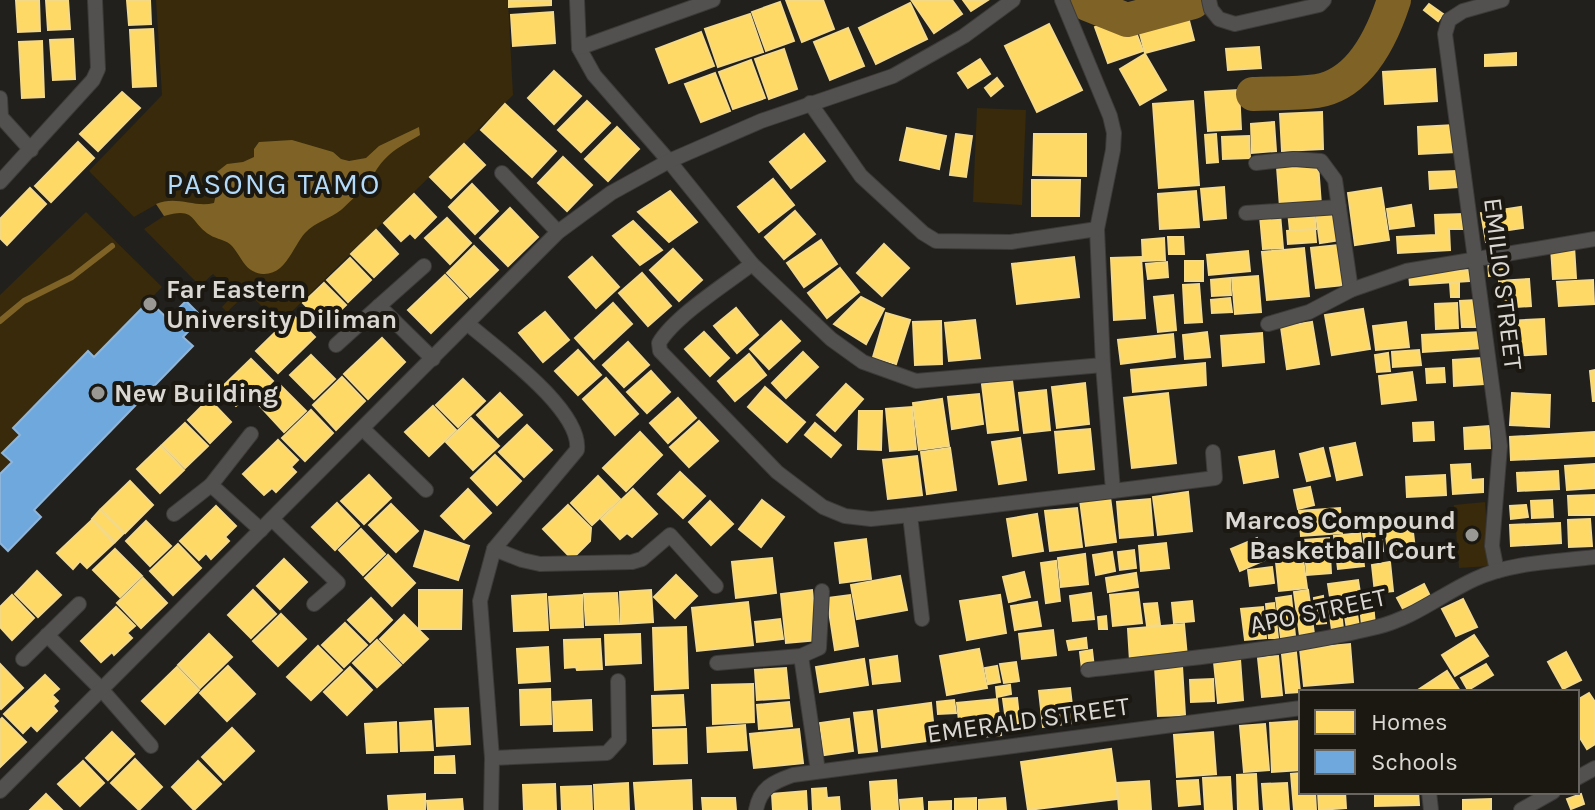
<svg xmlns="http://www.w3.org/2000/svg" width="1595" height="810" viewBox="0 0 1595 810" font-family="Karla,sans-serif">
<rect width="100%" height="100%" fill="#22201d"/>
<g fill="#382a0a">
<path d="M156,0H508L513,95L279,324L248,292L227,312L222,307L234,294L213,274L200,286L144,229L164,216L157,204L134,217L89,171L162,95Z"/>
<path d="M977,108L1026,110L1022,205L973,202Z"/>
<path d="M86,212L162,287L94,357L87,351L13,428L20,435L3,452L12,462L0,474V295Z"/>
<path d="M1485,502L1490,566L1459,568L1454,505Z"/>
</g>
<path fill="#7f6326" d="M419,127L420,135C410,141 398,147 389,155C381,162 376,170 371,179C370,182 345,207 341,210C330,219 315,222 305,233C293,246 286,275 263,274C244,272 242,257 232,246C227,240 216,239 210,235C190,223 197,206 164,216L156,204C177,195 194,208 214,203L217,190L213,175L227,164L243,162L254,157V149L259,142L292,140L333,152L341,159L349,161L366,158L379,146Z"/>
<g fill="#ffd966" stroke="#f4d987" stroke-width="2">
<path d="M16,0H39L40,31L18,32Z"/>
<path d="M46,0H68L70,29L48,30Z"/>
<path d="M127,0H150L151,24L129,25Z"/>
<path d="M509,0H551V5L509,7Z"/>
<path d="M786,0H823L834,29L802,42Z"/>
<path d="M952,0L962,14L934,33L912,1Z"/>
<path d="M963,0H988L971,11Z"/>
<path d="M780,2L794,41L766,51L752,12Z"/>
<path d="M910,3L927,39L876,64L859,28Z"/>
<path d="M1429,4L1443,14L1438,21L1424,10Z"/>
<path d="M553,12L555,43L513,46L511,15Z"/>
<path d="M1187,13L1194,40L1145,53L1138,26Z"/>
<path d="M750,14L763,52L718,67L705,29Z"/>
<path d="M1115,19L1134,27L1143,51L1108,63L1095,27Z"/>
<path d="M1049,24L1082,90L1037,112L1005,46Z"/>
<path d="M848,28L864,66L830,80L814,42Z"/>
<path d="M153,29L156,86L133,87L130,30Z"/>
<path d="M701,32L714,66L669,83L656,49Z"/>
<path d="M73,39L75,79L53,80L50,40Z"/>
<path d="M42,41L44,97L22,98L19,42Z"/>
<path d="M1259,47L1261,68L1228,70L1226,49Z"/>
<path d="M784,49L797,89L769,99L755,59Z"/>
<path d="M1516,53V65L1485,66V55Z"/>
<path d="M1145,54L1166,90L1140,105L1120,69Z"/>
<path d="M980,59L990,74L968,88L958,73Z"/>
<path d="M751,60L765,98L733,109L719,72Z"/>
<path d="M1435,69L1437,101L1385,104L1383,72Z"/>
<path d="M554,71L581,96L554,124L528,98Z"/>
<path d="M715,73L730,111L701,122L685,84Z"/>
<path d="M997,78L1003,86L991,96L985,88Z"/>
<path d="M1239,90L1241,129L1208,131L1205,92Z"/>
<path d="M122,92L140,108L98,151L80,134Z"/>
<path d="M587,101L610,123L581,152L558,130Z"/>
<path d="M1193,101L1199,185L1159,188L1153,104Z"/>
<path d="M505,104L556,151L532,177L481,130Z"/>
<path d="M1322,112L1323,149L1282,151L1280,114Z"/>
<path d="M1274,122L1276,151L1252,153L1251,124Z"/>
<path d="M1455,125L1456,152L1419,154L1418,127Z"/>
<path d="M617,127L639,149L608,181L585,159Z"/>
<path d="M907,128L946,136L939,169L900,160Z"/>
<path d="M804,134L825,161L791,188L770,162Z"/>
<path d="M956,134L972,136L966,177L950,175Z"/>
<path d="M1034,134H1086V176L1033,175Z"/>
<path d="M1216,134L1218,162L1207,163L1205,135Z"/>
<path d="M1249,136L1250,158L1223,159L1222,137Z"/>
<path d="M78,142L94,158L51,202L35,186Z"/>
<path d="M464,144L485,165L451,198L430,177Z"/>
<path d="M563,157L592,185L567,211L538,183Z"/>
<path d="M1318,164L1321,205L1280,207L1277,167Z"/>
<path d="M1457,171L1458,187L1430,189L1429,172Z"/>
<path d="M773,179L794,205L759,232L738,207Z"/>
<path d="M1032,180H1080L1079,216H1032Z"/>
<path d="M472,184L498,211L475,234L449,207Z"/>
<path d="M1224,187L1226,218L1204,220L1201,189Z"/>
<path d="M30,188L46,204L7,245L0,238V219Z"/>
<path d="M1381,188L1389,240L1355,245L1348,193Z"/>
<path d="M670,191L697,222L669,242L638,212Z"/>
<path d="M1196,191L1199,227L1160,229L1158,194Z"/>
<path d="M414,194L436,217L415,238L410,233L401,241L384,223Z"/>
<path d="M1411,205L1414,226L1390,229L1387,209Z"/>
<path d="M1521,207L1523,228L1502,231L1503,240L1486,242L1481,213Z"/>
<path d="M510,208L538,237L508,266L480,238Z"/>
<path d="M1314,209L1316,229L1290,231L1288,211Z"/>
<path d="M795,211L815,234L784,259L765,237Z"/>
<path d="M1337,211L1341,240L1320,243L1316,214Z"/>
<path d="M1280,214L1283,248L1263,249L1260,216Z"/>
<path d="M1464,214L1465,229H1449L1450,250L1398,253L1397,237L1436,235L1435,215Z"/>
<path d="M447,218L471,243L450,264L425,238Z"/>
<path d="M633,221L662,250L640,265L613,236Z"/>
<path d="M1315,229L1316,242L1288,244L1287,231Z"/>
<path d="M376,230L398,254L374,277L351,254Z"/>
<path d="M1168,237H1183L1184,254H1169Z"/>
<path d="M1164,238L1165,260L1143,261L1142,240Z"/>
<path d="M821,240L837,264L804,287L787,263Z"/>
<path d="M884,244L909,268L882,296L857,273Z"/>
<path d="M1338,245L1343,285L1316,288L1311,248Z"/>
<path d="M474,246L498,270L470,297L447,273Z"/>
<path d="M1574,246L1576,278L1553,279L1551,247Z"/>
<path d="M1304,248L1309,296L1267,300L1262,252Z"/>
<path d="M673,249L702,280L679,301L650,270Z"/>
<path d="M1248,251L1250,271L1209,275L1207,255Z"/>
<path d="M592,257L619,287L596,308L569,277Z"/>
<path d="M1074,257L1079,297L1017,304L1012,264Z"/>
<path d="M1141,257L1145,318L1114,320L1111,258Z"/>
<path d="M350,258L371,280L348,302L327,280Z"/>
<path d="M1506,258V275L1489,276L1488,259Z"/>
<rect x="1185" y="261" width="18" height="20"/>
<path d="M1167,262L1168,277L1148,279L1146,264Z"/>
<path d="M840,268L859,292L827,318L808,293Z"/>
<path d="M1469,270V281L1410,285L1409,273Z"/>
<path d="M642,273L671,306L648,326L619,293Z"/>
<path d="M445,275L467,298L431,333L408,310Z"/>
<path d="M1258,276L1261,312L1235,314L1232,278Z"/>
<path d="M1230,278L1231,295L1212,296L1211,280Z"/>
<path d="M1529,279L1531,306L1501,308L1499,281Z"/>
<path d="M1593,280L1594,304L1559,306L1557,282Z"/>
<path d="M324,283L346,305L325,325L303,303Z"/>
<path d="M1450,283H1459V297H1451Z"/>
<path d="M1199,284L1202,322L1185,323L1183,285Z"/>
<path d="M1173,295L1176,330L1158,332L1154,297Z"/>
<path d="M861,297L884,309L866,344L834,324Z"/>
<path d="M1230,298L1232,312L1212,313L1211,300Z"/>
<path d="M1478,300L1480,327H1462L1460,301Z"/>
<path d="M613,303L632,324L594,359L575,338Z"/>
<path d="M1457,303L1458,328L1436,329L1435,304Z"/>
<path d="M736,308L758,335L737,353L714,326Z"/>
<path d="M1363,309L1370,349L1332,355L1325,315Z"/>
<path d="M545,312L569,340L543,362L519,333Z"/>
<path d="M886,313L910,320L896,364L873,357Z"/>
<path d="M293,315L315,337L278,373L256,351Z"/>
<path d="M1544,319L1546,354L1509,356L1508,321Z"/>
<path d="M975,320L980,358L949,361L945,323Z"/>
<path d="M781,321L800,341L769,369L750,349Z"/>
<path d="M941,321L942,364L915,365L913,322Z"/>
<path d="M1312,322L1319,364L1287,369L1281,327Z"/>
<path d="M1406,322L1409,347L1376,350L1373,326Z"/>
<path d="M704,332L729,358L710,376L685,349Z"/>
<path d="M1207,332L1210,357L1185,359L1183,335Z"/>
<path d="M1482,332L1483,348L1423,352L1422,335Z"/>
<path d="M1262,333L1264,362L1223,366L1221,336Z"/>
<path d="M1173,334L1175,357L1121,364L1118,340Z"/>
<path d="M382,338L405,362L368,399L344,374Z"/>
<path d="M628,342L649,365L624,387L603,365Z"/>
<path d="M578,350L601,375L578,395L555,371Z"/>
<path d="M1419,350L1421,365L1393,367L1392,352Z"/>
<path d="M803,352L818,367L786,398L772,383Z"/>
<path d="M1388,353L1390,371L1377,372L1375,355Z"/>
<path d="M749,354L766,375L735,401L718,381Z"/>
<path d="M311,355L335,379L314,399L290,375Z"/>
<path d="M1482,358L1484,384L1454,386L1453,360Z"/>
<path d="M251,359L273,381L249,404L244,399L236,406L219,390Z"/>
<path d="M1205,363L1206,385L1133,392L1131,370Z"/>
<path d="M1444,368L1445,382L1427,383L1426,369Z"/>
<path d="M1595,370V401H1593L1590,371Z"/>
<path d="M651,371L670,392L647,413L627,392Z"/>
<path d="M1412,372L1416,400L1382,404L1379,376Z"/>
<path d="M342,377L365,401L336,430L313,405Z"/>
<path d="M606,378L638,414L615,435L583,399Z"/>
<path d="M463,379L485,401L458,427L436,405Z"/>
<path d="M1012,380L1018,430L988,433L982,384Z"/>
<path d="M1085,383L1089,424L1057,428L1052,387Z"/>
<path d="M846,384L863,399L835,431L817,415Z"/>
<path d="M280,385L306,411L284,432L259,405Z"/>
<path d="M765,387L805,422L787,442L748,407Z"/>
<path d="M1046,390L1050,430L1024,433L1019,393Z"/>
<path d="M500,393L522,415L498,437L477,415Z"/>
<path d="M1168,393L1176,463L1132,468L1124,398Z"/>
<path d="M1512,393L1550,395L1549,427L1510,425Z"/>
<path d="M979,394L983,424L952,429L948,397Z"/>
<path d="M678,398L696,418L668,443L650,423Z"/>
<path d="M209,399L231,422L210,443L188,420Z"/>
<path d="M942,399L949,446L919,450L913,403Z"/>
<path d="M433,406L456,430L429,456L405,432Z"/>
<path d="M912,407L916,449L890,451L886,409Z"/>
<path d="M311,410L333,433L305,461L282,438Z"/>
<path d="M859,411H882L881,450L858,449Z"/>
<path d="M471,418L499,446L473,470L446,442Z"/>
<path d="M699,421L718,441L689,467L670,447Z"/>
<path d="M1433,422L1434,440L1414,441L1413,423Z"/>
<path d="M185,423L208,446L185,468L162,445Z"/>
<path d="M815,423L841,445L831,457L805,435Z"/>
<path d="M527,425L552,450L524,477L499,452Z"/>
<path d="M1489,426L1490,448L1465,449L1464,428Z"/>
<path d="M1090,429L1094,469L1059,473L1055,432Z"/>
<path d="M640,432L662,455L626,491L603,468Z"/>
<path d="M1595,432V456L1511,460L1510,437Z"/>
<path d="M1020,438L1026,480L999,484L992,442Z"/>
<path d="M278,440L298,460L291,467L296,472L276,492L272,488L264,495L243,474Z"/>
<path d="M1355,443L1362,475L1337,480L1330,448Z"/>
<path d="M161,446L184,470L160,493L137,469Z"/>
<path d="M950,448L956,490L927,494L921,452Z"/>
<path d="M1323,448L1330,476L1307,481L1300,454Z"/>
<path d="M1274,451L1278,477L1244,483L1239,457Z"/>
<path d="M495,455L521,481L497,505L471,478Z"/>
<path d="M917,456L922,495L888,499L883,460Z"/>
<path d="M1470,464L1471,480L1483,479V492L1453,494L1451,465Z"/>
<path d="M1595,464V488L1567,490L1565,466Z"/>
<path d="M1558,471L1559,489L1518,491L1517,473Z"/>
<path d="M680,472L705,496L683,518L658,494Z"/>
<path d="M369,475L391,498L364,524L341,501Z"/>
<path d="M1445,475L1446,495L1407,497L1406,477Z"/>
<path d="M598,476L620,499L592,525L571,503Z"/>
<path d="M130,481L153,505L125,533L101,509Z"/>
<path d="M1310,487L1314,505L1298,509L1294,490Z"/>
<path d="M468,489L491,513L464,539L441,516Z"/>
<path d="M633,489L657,514L632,537L627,533L620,539L601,519Z"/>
<path d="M1188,492L1192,531L1158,535L1153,497Z"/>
<path d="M1595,495V515H1569L1568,496Z"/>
<path d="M1110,497L1116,542L1086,546L1080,500Z"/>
<path d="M1150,499L1153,535L1120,538L1117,502Z"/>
<path d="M762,500L784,517L761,547L739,529Z"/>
<path d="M1552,500L1553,517L1532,518L1531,501Z"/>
<path d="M710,501L733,524L711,545L689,522Z"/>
<path d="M337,503L359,526L335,550L312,527Z"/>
<path d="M391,504L418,531L396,552L369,525Z"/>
<path d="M568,505L591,528L590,541L572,559L543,529Z"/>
<path d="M1526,505L1528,517L1511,519L1510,506Z"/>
<path d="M216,506L236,526L225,537L229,541L211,559L206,553L199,560L180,541Z"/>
<path d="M1077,508L1082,547L1050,551L1045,511Z"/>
<path d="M1340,508L1342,533L1301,536L1299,511Z"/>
<path d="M100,510L124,533L115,542L92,519Z"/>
<path d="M1037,514L1043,551L1013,556L1007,519Z"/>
<path d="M1590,519L1592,546L1569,547L1568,520Z"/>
<path d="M92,520L114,543L87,568L80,561L73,569L57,553Z"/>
<path d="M146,521L171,546L150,566L126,541Z"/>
<path d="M1560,523L1561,543L1511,546L1510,525Z"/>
<path d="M1412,524L1415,549L1388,552L1385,527Z"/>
<path d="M361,529L385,554L363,575L339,550Z"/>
<path d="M425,531L469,546L458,580L414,566Z"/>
<path d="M1381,531L1383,551L1366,553L1363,533Z"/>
<path d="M1360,533L1364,566L1338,569L1334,536Z"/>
<path d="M1257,538L1265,560L1240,571L1231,549Z"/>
<path d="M1329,538L1331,573L1307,575L1304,540Z"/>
<path d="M866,539L871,579L840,583L835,543Z"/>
<path d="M1166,543L1169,568L1141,571L1139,546Z"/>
<path d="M178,544L201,568L173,595L150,571Z"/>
<path d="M115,549L142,576L120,597L93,570Z"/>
<path d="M1134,550L1136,568L1120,570L1118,552Z"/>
<path d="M1112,552L1115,571L1096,575L1093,555Z"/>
<path d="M1085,554L1088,584L1061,587L1058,558Z"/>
<path d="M388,555L415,583L392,606L365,578Z"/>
<path d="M772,558L776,593L736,598L732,562Z"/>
<path d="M284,559L307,582L280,609L257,586Z"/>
<path d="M1303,559L1307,588L1279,591L1276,562Z"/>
<path d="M1056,561L1060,601L1046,603L1041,563Z"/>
<path d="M1390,562L1393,591L1375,593L1372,565Z"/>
<path d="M1272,567L1274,583L1250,586L1248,570Z"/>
<path d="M37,571L61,595L38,617L15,594Z"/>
<path d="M1024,572L1030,597L1009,602L1003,577Z"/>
<path d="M1136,573L1138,587L1108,592L1106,578Z"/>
<path d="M676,575L697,596L675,618L654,597Z"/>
<path d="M900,576L907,610L857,619L851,585Z"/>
<path d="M143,578L167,603L141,628L117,603Z"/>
<path d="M1358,580L1360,593L1330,597L1328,584Z"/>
<path d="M1424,584L1430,596L1403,609L1397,598Z"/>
<path d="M253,590L276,614L251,638L228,615Z"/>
<path d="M419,590H462L461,629H419Z"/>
<path d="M651,590L653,622L621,624L620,592Z"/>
<path d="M812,590L818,640L786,643L781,594Z"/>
<path d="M1308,590L1314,634L1300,636L1294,592Z"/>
<path d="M1138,592L1142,623L1113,626L1110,595Z"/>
<path d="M617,593L619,624L586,625L584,594Z"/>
<path d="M1091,593L1094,619L1073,621L1070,596Z"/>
<path d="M546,594L548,630L514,631L512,596Z"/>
<path d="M12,595L34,618L12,640L0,627V607Z"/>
<path d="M582,595L583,627L551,628L549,597Z"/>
<path d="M850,595L858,646L835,650L827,598Z"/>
<path d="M1000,595L1006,633L967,640L960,601Z"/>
<path d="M1291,596L1295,636L1281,638L1276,598Z"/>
<path d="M1323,596L1326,623L1317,624L1314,598Z"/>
<path d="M371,598L392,620L370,642L348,620Z"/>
<path d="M1463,599L1477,627L1456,636L1442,609Z"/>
<path d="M1192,601L1194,621L1174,623L1172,603Z"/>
<path d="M1340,601L1343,629L1332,630L1328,602Z"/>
<path d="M1355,601L1359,627L1347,629L1343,603Z"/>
<path d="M748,602L753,645L697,651L692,608Z"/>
<path d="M1037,602L1041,626L1015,630L1011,606Z"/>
<path d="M1157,603L1160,625L1147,626L1144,604Z"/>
<path d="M1274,603L1278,638H1269L1266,604Z"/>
<path d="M1373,603L1375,625L1362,626L1360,605Z"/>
<path d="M116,607L135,626L127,633L132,638L114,655L112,652L101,662L81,641Z"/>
<path d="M1263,607L1266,638L1245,640L1241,609Z"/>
<path d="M281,614L306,639L278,666L253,641Z"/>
<path d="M404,615L428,639L403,663L380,639Z"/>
<path d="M1106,616L1107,629H1099L1098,617Z"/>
<path d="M780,619L783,639L757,642L755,622Z"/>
<path d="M345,623L367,645L344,667L322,645Z"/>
<path d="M1184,624L1187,657L1130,661L1128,629Z"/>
<path d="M686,627L688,688L655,690L653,628Z"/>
<path d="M1053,630L1056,655L1022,659L1019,634Z"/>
<path d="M209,634L232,657L200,688L178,665Z"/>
<path d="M640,634L641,663L606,665L605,635Z"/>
<path d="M1474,635L1488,656L1455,676L1442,655Z"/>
<path d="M1086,638L1087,648L1069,650L1067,641Z"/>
<path d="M600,639L602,669L577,670L576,667L565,668L564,640Z"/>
<path d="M377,640L401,665L377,687L353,663Z"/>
<path d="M1350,644L1353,682L1304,686L1300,649Z"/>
<path d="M318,646L342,670L311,700L287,677Z"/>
<path d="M548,647L550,681L519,683L517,649Z"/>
<path d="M979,649L987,688L947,695L940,656Z"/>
<path d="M1092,650L1094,668L1082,669L1080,652Z"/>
<path d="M1296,652L1300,692L1286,693L1282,654Z"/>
<path d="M1566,652L1581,680L1563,689L1548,662Z"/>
<path d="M897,656L900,681L873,684L870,660Z"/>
<path d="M1278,656L1282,695L1262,697L1258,658Z"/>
<path d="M864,659L868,685L820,692L816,667Z"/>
<path d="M1240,659L1243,700L1218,703L1214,662Z"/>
<path d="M1016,662L1019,681L1004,683L1000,664Z"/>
<path d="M1486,664L1493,675L1468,690L1461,678Z"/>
<path d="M1,665L23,688L1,709L0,708Z"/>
<path d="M228,666L255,694L227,721L200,693Z"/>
<path d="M997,666L1000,682L988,684L985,668Z"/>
<path d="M1182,666L1185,715L1158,716L1155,667Z"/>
<path d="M177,667L199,690L165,724L142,701Z"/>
<path d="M350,667L372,690L347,715L324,692Z"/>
<path d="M786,668L789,698L757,700L755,670Z"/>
<path d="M1447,671L1460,691L1415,692Z"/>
<path d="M45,675L59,689L52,695L58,701L53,706L57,711L37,731L31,725L23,733L4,714Z"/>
<path d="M1213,679L1214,701L1191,702L1190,680Z"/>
<path d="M753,684L754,722L713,724L712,685Z"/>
<path d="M1010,685L1011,694L997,697L996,687Z"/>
<path d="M1070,688L1074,723L1043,727L1039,691Z"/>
<path d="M550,689L551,724L521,725L520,690Z"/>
<path d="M1589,693L1595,702V744L1587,749L1577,733V700Z"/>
<path d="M683,695L685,725L653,726L652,696Z"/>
<path d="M1017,698L1020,726L1007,728L1003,699Z"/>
<path d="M997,699L1001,735L961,739L957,703Z"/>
<path d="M591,700L592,730L554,731L553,702Z"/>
<path d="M954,700L956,713L938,714L937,702Z"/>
<path d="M789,702L792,726L759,729L757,705Z"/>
<path d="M931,703L935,740L882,747L878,710Z"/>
<path d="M468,708L470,744L437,746L435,709Z"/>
<path d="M872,711L877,751L859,753L854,713Z"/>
<path d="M2,718L26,742L0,767V720Z"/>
<path d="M849,719L853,751L824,755L820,723Z"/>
<path d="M431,721L433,750L401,751L400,723Z"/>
<path d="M1299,721L1301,770L1272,772L1270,723Z"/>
<path d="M396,722L397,752L367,753L365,724Z"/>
<path d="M1265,724L1269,770L1244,772L1240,726Z"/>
<path d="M745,725L747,750L708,752L707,728Z"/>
<path d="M232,728L254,751L224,780L202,757Z"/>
<path d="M686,729L687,763L654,764L653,730Z"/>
<path d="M799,729L803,763L754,768L750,734Z"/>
<path d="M112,732L134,754L108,780L86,758Z"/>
<path d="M1213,732L1216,774L1177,777L1174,735Z"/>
<path d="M1111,749L1118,799L1028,810L1021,762Z"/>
<path d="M454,756L455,773H435V757Z"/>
<path d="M135,759L162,787L139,810L111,783Z"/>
<path d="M83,761L104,783L80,806L58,784Z"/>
<path d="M198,761L221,784L194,810L172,787Z"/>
<path d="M1301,773V792H1315L1316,810H1294L1291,774Z"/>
<path d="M1256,774L1258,810H1238L1237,775Z"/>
<path d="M1230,777L1232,810H1205L1203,778Z"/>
<path d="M691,780L692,810H636L634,783Z"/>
<path d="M896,780L898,810H872L870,782Z"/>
<path d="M1198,780L1200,804L1179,806L1177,781Z"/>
<path d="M1149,781L1151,810H1119L1117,783Z"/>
<path d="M628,783L629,810H595L594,785Z"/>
<path d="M1287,783L1289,810H1264L1262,784Z"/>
<path d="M555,784L556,810H524L523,785Z"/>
<path d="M591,786L592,810H562L561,787Z"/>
<path d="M826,788L827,798L839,797L840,810H813L812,789Z"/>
<path d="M806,791L807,810H773L772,794Z"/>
<path d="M1318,792H1345L1346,808L1319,810Z"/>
<path d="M1418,792L1419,805L1375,806V794Z"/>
<path d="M46,794L62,810H30Z"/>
<path d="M425,794V810H389L388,796Z"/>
<path d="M1581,794L1584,804L1571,809L1567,799Z"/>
<path d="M702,798H735L736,810H703Z"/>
<path d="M922,798L923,810H901L900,800Z"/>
<path d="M976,798V810H955V799Z"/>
<path d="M1005,798L1006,810H979V800Z"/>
<path d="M462,799L463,810H428L427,801Z"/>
<path d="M1491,799V810H1463V800Z"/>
<path d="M951,801V810H929V802Z"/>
</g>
<path fill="#6fa8dc" stroke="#8fb6da" stroke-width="2" d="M149,301L168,319L186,301L202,317L183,337L193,346L34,510L41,517L8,551L0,543V474L12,462L2,453L20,435L13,428L88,351L94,357Z"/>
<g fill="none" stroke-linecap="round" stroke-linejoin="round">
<path stroke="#7f6326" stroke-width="6" d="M0,321L24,301L72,277L112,246"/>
<g stroke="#7f6326" stroke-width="34">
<path d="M1087,4L1127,20L1193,2"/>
<path d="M1253,94C1274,93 1296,94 1317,91C1360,84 1382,37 1394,0"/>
</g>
<g stroke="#3d3b39" stroke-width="16">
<g id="street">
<path d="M577,0L579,48L594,75L669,161L752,264L831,339L863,362L916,381L1103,365L1097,229"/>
<path d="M1209,0L1211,9L1219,19L1235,24L1319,5L1324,0"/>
<path d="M579,48L713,0"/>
<path d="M0,98L1,117L31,150"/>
<path d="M810,103L861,176L923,233L936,241L1011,242L1097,229L1113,150L1114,133L1110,116L1062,0"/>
<path d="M1256,163L1294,159L1321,161L1335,180L1351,290"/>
<path d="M502,173L558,232"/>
<path d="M0,182L93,80L98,69L95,0"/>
<path d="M1246,213L1339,207"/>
<path d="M752,264C726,284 675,316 659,343L660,351L777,472L823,507L845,516L871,519L910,515"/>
<path d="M424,266L379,306L433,359"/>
<path d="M468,324C497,349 582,410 577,450L494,549L480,601L492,758L491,810"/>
<path d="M1268,324L1309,312L1351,290L1406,271L1595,239"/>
<path d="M336,345L379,306"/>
<path d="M363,429L426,490"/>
<path d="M211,485L251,434"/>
<path d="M1113,491L1215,478L1213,452"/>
<path d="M174,514L211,485L261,530"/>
<path d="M272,519L338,583L314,604"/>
<path d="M494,549L522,560L540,564L632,562L642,559L670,535L716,586"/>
<path d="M1497,571L1492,546L1500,446L1445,34L1449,20L1463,11L1502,0"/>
<path d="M922,619L910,515L1113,491L1103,365"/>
<path d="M47,635L102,690L151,746"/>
<path d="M801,656L818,771"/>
<path d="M23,659L79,604"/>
<path d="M717,663L801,656L819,648L822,591"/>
<path d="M1088,670C1185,659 1283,650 1377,627C1414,618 1442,594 1475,579C1511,562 1556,562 1595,557"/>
<path d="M492,758L607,753L619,740L618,681"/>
<path d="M1577,778L1595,768"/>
<path d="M0,791L558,232L611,193L669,161L761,121L893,76L964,36L1013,0"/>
<path d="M1429,792L1431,810"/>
<path d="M756,810C760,788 773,782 793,775L1301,708"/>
<path d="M1521,810L1553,792"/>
</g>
</g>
<use href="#street" stroke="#53514f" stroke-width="14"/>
</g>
<g fill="#9a9894" stroke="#1b1812" stroke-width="3">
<circle cx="150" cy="304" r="8"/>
<circle cx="98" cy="393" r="8"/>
<circle cx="1472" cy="535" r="8"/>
</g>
<g text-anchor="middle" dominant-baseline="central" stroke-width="8" stroke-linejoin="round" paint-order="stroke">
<g font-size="26" fill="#dbd8d4" stroke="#1b1812">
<text transform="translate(1503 284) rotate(83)">EMILIO STREET</text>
<text transform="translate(1318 611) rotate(-12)">APO STREET</text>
<text transform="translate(1028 720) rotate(-8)">EMERALD STREET</text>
</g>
<g font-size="26" font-weight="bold" fill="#dbd8d4" stroke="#1b1812" text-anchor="start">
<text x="166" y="289">Far Eastern<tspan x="166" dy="30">University Diliman</tspan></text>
<text x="114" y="393">New Building</text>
<text x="1456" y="520" text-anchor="end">Marcos Compound<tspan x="1456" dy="30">Basketball Court</tspan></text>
</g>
<g font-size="30" letter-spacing="2" fill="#b3daf9" stroke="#1b1812">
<text x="274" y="184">PASONG TAMO</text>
</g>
</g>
<rect x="1299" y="690" width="280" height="104" fill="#1b1812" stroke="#686560" stroke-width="2"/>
<rect x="1315" y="710" width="40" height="24" fill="#ffd966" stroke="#686560" stroke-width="2"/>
<text x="1371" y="730" font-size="24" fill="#dbd8d4">Homes</text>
<rect x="1315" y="750" width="40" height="24" fill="#6fa8dc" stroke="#686560" stroke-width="2"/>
<text x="1371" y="770" font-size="24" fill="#dbd8d4">Schools</text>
</svg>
